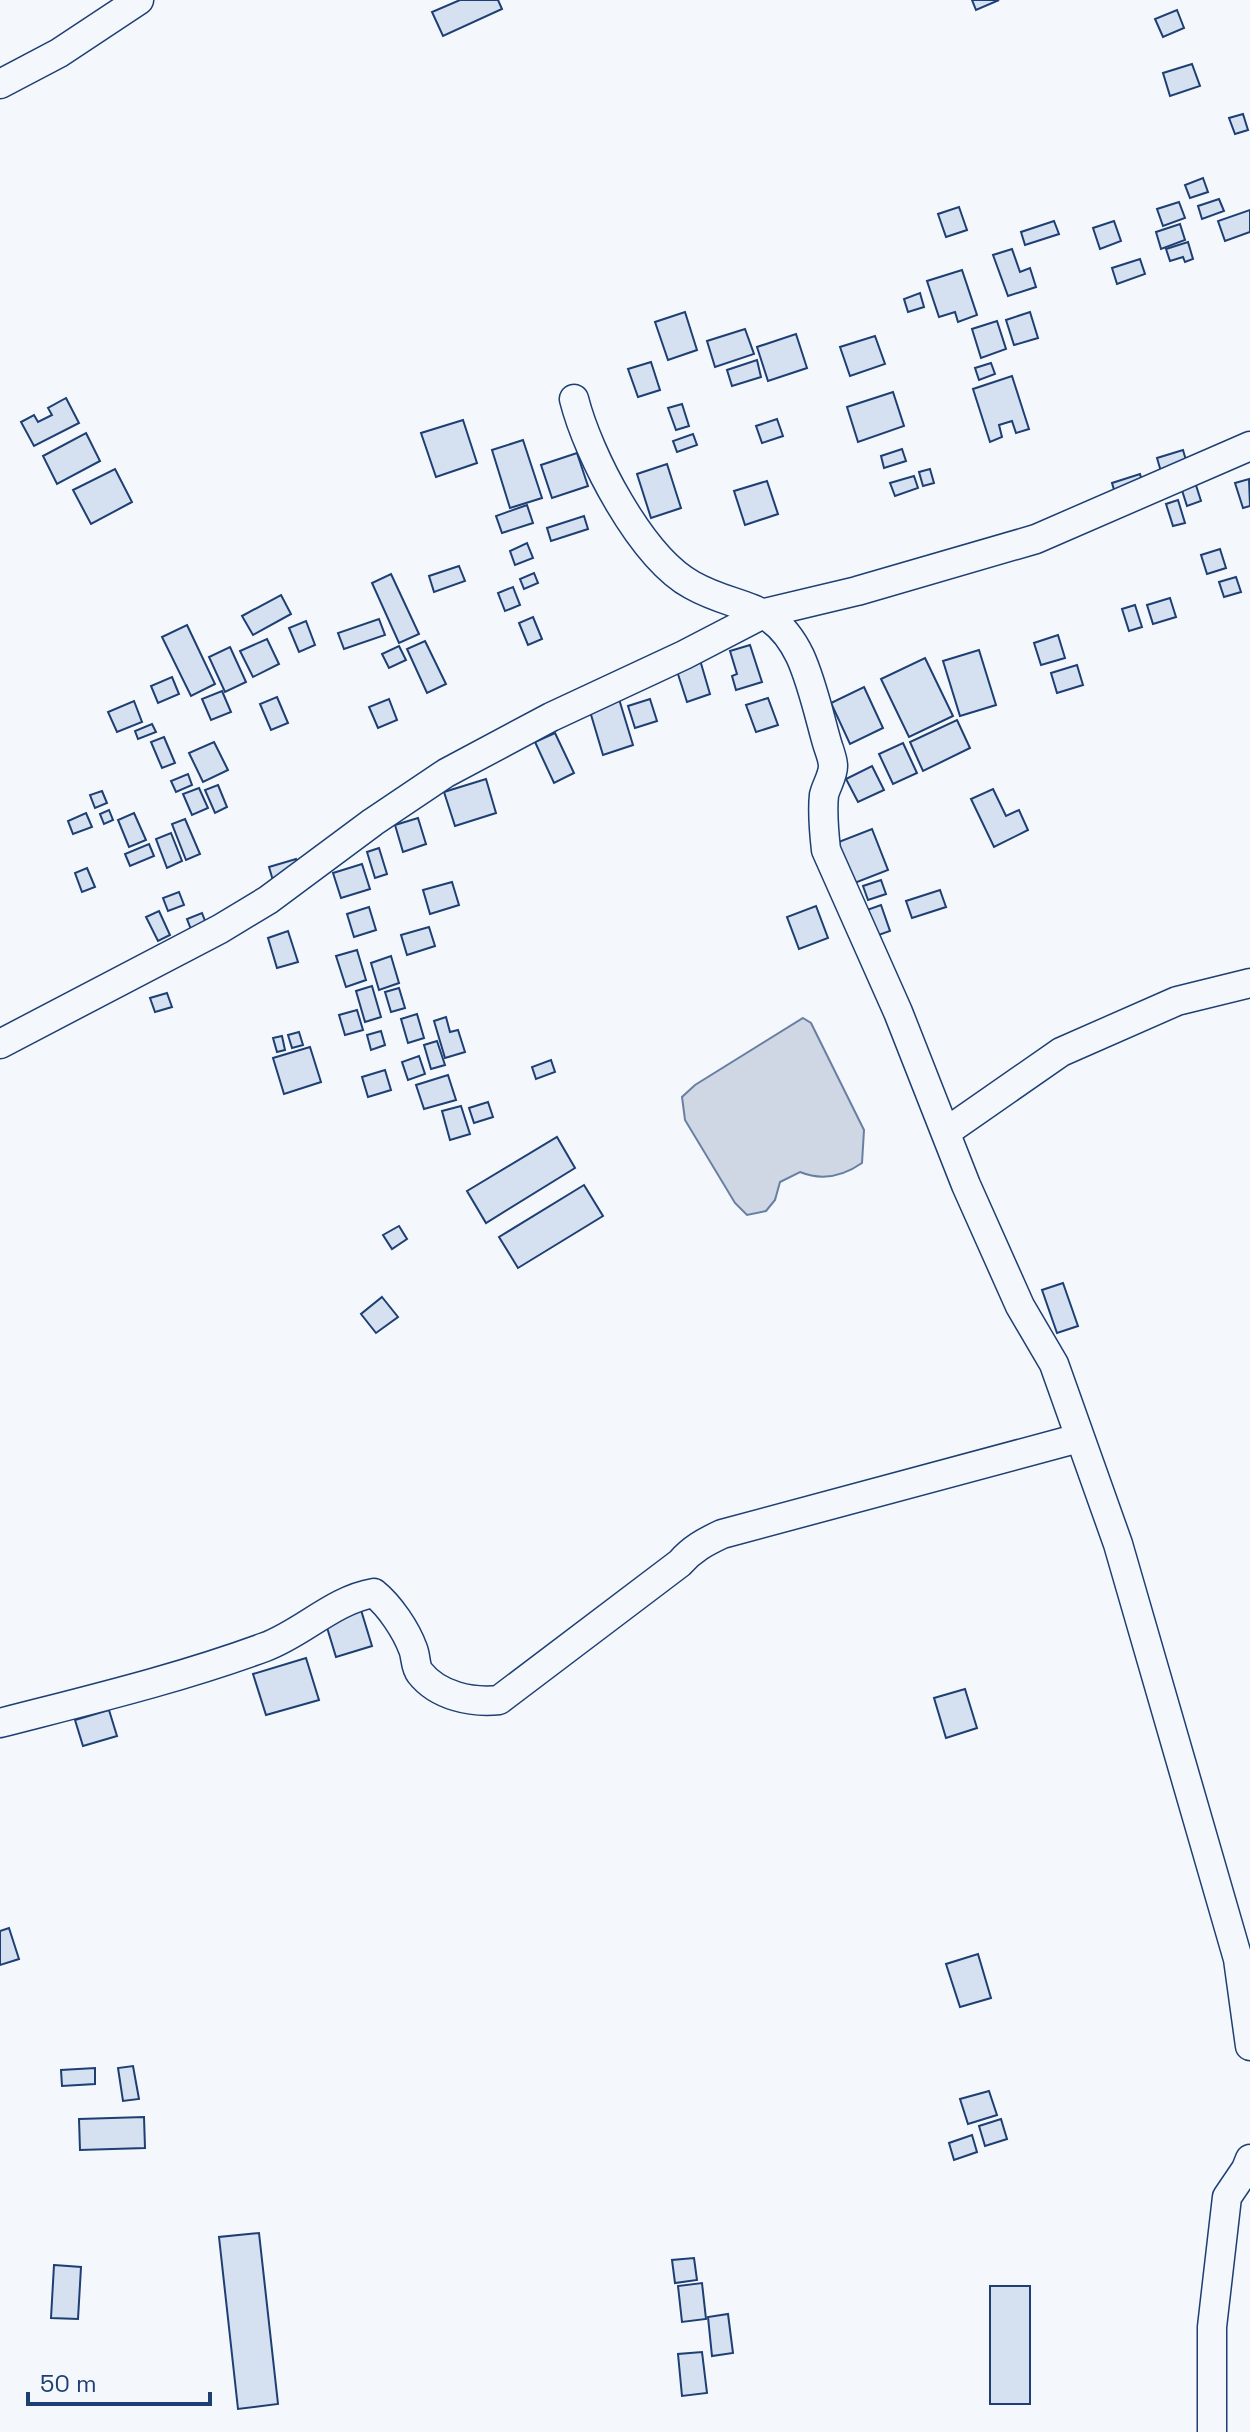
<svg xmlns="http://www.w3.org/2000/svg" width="1250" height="2432" viewBox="0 0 1250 2432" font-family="'Space Grotesk',sans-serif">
<rect width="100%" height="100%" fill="#f4f7fb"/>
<path fill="#cfd7e4" stroke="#687fa3" stroke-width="2" d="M803,1018L811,1023L864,1130L862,1163C842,1177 822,1181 800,1172L780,1182L775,1200L766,1211L747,1215L735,1203L685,1120L682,1097L695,1085Z"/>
<g fill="#d5e0f0" stroke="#1d3f73" stroke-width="2">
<path d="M460,0H498L502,9L443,36L432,12Z"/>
<path d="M972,0H999L976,10Z"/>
<path d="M1177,10L1184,28L1163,37L1155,19Z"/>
<path d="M1192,64L1200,86L1170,96L1163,73Z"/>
<path d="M1243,114L1248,130L1235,134L1229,118Z"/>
<path d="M1203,178L1208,192L1190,198L1185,185Z"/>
<path d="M1219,199L1224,211L1202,219L1198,206Z"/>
<path d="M1179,202L1185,218L1163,226L1157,209Z"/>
<path d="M959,207L967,230L946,237L938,214Z"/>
<path d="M1250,210V232L1225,241L1218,221Z"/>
<path d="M1054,221L1059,234L1025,245L1021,232Z"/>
<path d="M1114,221L1121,241L1100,249L1093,228Z"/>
<path d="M1180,224L1185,240L1161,249L1156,232Z"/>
<path d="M1188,242L1193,259L1185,262L1183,257L1170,261L1166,249Z"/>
<path d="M1012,249L1020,272L1030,268L1036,287L1008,296L993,255Z"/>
<path d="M1140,259L1145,274L1117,284L1112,268Z"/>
<path d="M962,270L977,315L958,322L955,312L939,317L927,281Z"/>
<path d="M920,293L924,307L908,312L904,299Z"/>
<path d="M685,312L697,350L668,360L655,322Z"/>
<path d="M1030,312L1038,338L1014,345L1006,320Z"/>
<path d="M997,321L1006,349L981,358L972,329Z"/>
<path d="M745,329L754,354L715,367L707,341Z"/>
<path d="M796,334L807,368L768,381L757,347Z"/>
<path d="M875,336L885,364L850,376L840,347Z"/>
<path d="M757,360L761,377L732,386L727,370Z"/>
<path d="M651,362L660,390L638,397L628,369Z"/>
<path d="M991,363L995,374L979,380L975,368Z"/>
<path d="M1012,376L1029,429L1016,433L1012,421L999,425L1002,437L990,442L973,389Z"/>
<path d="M893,392L904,426L858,442L847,407Z"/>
<path d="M66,398L79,423L34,446L21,422L34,415L38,422L52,415L48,408Z"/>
<path d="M682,404L689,426L676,430L668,408Z"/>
<path d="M777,419L783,436L762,443L756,426Z"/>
<path d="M463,420L477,463L436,477L421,433Z"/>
<path d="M86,433L100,461L57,484L43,456Z"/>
<path d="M693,434L697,445L677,452L673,441Z"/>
<path d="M523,440L542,498L510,508L492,450Z"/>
<path d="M902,449L906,461L884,468L881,456Z"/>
<path d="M1183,450L1188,467L1162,475L1157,458Z"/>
<path d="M577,453L588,486L552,498L541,465Z"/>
<path d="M667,464L681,508L651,518L637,474Z"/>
<path d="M115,469L132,502L91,524L73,490Z"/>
<path d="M930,469L934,483L923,486L919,472Z"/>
<path d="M1140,474L1145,491L1117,500L1112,483Z"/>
<path d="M914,476L918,488L895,496L890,483Z"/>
<path d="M1194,479L1201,501L1187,506L1180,484Z"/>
<path d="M1249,479L1250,506L1243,508L1235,483Z"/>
<path d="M767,481L778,514L745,525L734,491Z"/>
<path d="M1178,500L1185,523L1173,526L1166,504Z"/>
<path d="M527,505L533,523L502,533L496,516Z"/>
<path d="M584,516L588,529L551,541L547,528Z"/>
<path d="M527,543L533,558L515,565L510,551Z"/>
<path d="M1220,549L1226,568L1207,574L1201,555Z"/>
<path d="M459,566L465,581L434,592L429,576Z"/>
<path d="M534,573L538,583L524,589L520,579Z"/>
<path d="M391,574L419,634L399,643L372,583Z"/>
<path d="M1236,577L1241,592L1224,597L1219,582Z"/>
<path d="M513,587L520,605L505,611L498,593Z"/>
<path d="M281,595L291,614L253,635L242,616Z"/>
<path d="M1170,598L1176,617L1153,624L1147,605Z"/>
<path d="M1135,605L1142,627L1129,631L1122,609Z"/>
<path d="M533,617L542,639L528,645L519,623Z"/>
<path d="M379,619L385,635L344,649L338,633Z"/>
<path d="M306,621L315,645L299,652L289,628Z"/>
<path d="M187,625L215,684L191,696L162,637Z"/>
<path d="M1058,635L1065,658L1041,665L1034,643Z"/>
<path d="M267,639L279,664L253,677L240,651Z"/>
<path d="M425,641L446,684L427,693L407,649Z"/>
<path d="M750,645L762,682L736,690L732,676L737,674L730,651Z"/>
<path d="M399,646L406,660L389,668L382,654Z"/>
<path d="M230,647L246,682L225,692L209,657Z"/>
<path d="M979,650L996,705L960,716L943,661Z"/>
<path d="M925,658L953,716L909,737L881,679Z"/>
<path d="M700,660L710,694L687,702L676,668Z"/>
<path d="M1077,665L1083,685L1057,693L1051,673Z"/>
<path d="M172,677L179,694L158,703L151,686Z"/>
<path d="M864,687L883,728L850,744L831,703Z"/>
<path d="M222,691L231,712L211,720L202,699Z"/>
<path d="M277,697L288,723L271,730L260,704Z"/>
<path d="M768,698L778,725L756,732L746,705Z"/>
<path d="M389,699L397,720L378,728L369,707Z"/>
<path d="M619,699L633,745L603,755L589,708Z"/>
<path d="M650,699L657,721L635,728L628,706Z"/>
<path d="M134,701L142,722L117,732L108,712Z"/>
<path d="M957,720L970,748L923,771L910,742Z"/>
<path d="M152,724L156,732L138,739L135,731Z"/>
<path d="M555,733L574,773L554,783L535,742Z"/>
<path d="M164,737L175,763L162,768L151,742Z"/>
<path d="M214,742L228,770L203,782L189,753Z"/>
<path d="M903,743L917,773L893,784L879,754Z"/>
<path d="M872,766L884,790L858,802L846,779Z"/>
<path d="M188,774L192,785L176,792L171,781Z"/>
<path d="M486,779L496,813L455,826L444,792Z"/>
<path d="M218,785L227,807L215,813L205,790Z"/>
<path d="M199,788L208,808L192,815L183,794Z"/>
<path d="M993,789L1006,816L1019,810L1028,830L994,847L971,799Z"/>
<path d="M102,791L107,803L95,808L90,795Z"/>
<path d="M109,810L113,820L104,824L100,814Z"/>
<path d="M86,813L92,827L73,834L68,821Z"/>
<path d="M134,813L146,840L129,847L118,820Z"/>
<path d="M418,818L426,844L403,852L395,825Z"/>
<path d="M185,819L200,854L186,860L172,824Z"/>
<path d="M872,829L888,870L852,884L836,843Z"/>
<path d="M171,833L182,861L167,868L156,839Z"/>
<path d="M149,844L154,856L130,866L125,854Z"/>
<path d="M379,848L387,874L375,878L367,852Z"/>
<path d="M296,859L301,875L274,884L269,867Z"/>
<path d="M362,864L370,889L341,898L333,873Z"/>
<path d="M87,868L95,887L82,892L75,873Z"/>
<path d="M881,880L886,894L868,900L863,886Z"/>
<path d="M452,882L459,905L430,914L423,890Z"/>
<path d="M940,890L946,907L912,918L906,901Z"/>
<path d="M179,892L184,905L168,911L163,898Z"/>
<path d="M881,905L890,931L873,937L864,911Z"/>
<path d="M816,906L828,938L799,949L787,917Z"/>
<path d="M369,907L376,930L354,937L347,914Z"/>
<path d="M159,911L170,935L158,941L146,917Z"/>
<path d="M202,913L207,926L192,932L187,919Z"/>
<path d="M429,927L435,946L407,955L401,935Z"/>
<path d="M288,931L298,962L277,968L268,938Z"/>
<path d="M357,950L366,980L346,987L336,956Z"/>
<path d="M391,956L399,983L379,990L371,963Z"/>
<path d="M372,986L381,1017L365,1022L356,991Z"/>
<path d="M399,988L405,1008L391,1012L385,992Z"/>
<path d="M167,993L172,1007L155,1012L150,998Z"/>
<path d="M357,1010L363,1030L345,1035L339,1015Z"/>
<path d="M417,1014L424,1038L408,1043L401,1019Z"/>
<path d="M446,1017L450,1032L458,1030L465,1052L445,1058L434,1021Z"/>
<path d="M381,1031L385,1045L371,1050L367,1035Z"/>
<path d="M299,1032L303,1045L292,1048L288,1035Z"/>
<path d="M282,1036L285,1050L277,1052L273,1038Z"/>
<path d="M437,1041L445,1065L431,1069L424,1045Z"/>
<path d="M310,1047L321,1082L284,1094L273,1058Z"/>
<path d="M419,1056L425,1074L408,1080L402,1062Z"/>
<path d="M551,1060L555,1072L536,1079L532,1067Z"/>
<path d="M385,1070L391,1090L368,1097L362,1077Z"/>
<path d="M448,1075L456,1100L424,1109L416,1085Z"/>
<path d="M488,1102L493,1117L474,1123L469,1108Z"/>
<path d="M461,1106L470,1134L450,1140L442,1111Z"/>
<path d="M557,1137L575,1168L486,1223L467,1191Z"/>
<path d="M584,1185L603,1216L518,1268L499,1237Z"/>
<path d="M399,1226L407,1239L392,1249L383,1235Z"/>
<path d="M1063,1283L1078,1326L1057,1333L1042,1290Z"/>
<path d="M382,1297L398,1317L376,1333L361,1314Z"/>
<path d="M361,1610L372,1646L336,1657L325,1621Z"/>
<path d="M306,1658L319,1700L266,1715L253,1674Z"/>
<path d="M965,1689L977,1728L946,1738L934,1698Z"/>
<path d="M109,1710L117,1736L83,1746L75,1720Z"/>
<path d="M9,1928L19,1959L0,1965V1931Z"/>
<path d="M978,1954L991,1998L960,2007L946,1964Z"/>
<path d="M133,2066L139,2099L123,2101L118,2068Z"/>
<path d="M95,2068V2084L62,2086L61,2070Z"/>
<path d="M989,2091L997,2115L968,2124L960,2099Z"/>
<path d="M144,2117L145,2148L80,2150L79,2119Z"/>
<path d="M1001,2119L1007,2139L985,2146L979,2126Z"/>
<path d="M972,2135L977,2152L954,2160L949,2143Z"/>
<path d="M259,2233L278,2404L238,2409L219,2237Z"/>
<path d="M694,2258L697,2280L675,2283L672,2260Z"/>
<path d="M54,2265L81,2267L78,2319L51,2318Z"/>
<path d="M702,2283L706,2319L682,2322L678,2286Z"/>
<rect x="990" y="2286" width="40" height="118"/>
<path d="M728,2314L733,2353L712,2356L708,2317Z"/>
<path d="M702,2352L707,2393L682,2396L678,2354Z"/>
</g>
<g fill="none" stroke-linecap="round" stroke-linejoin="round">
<g stroke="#1d3f73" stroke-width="31">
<g id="minor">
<path d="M0,84L59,53L139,0"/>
<path d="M574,399C588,455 641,557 692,585C738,611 773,600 800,656C812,682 819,715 827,743C829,750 833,759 833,766C833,776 826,786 824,795C822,813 824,832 826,850L898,1012L966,1185L1020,1306L1054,1364L1118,1544L1238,1959L1250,2046"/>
<path d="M0,1044L220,929L268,900L373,822L446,773L551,717L684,655L765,613L857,591L1036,539L1250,446"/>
<path d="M946,1132L1061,1052L1177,1001L1250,983"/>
<path d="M0,1723C89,1700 178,1679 265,1647C303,1633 333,1600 374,1593C390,1606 406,1630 413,1649C416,1656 415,1667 420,1673C438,1696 472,1703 499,1700L680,1563C692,1549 705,1542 722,1534L1079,1438"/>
<path d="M1212,2432V2327L1227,2197L1246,2169L1250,2159"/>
</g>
</g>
<use href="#minor" stroke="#f4f7fb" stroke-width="28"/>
</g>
<path d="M28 2392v12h182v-12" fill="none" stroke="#1d3f73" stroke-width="4"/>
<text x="40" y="2392" font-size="24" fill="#1d3f73" stroke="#f4f7fb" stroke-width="6" paint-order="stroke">50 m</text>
</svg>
